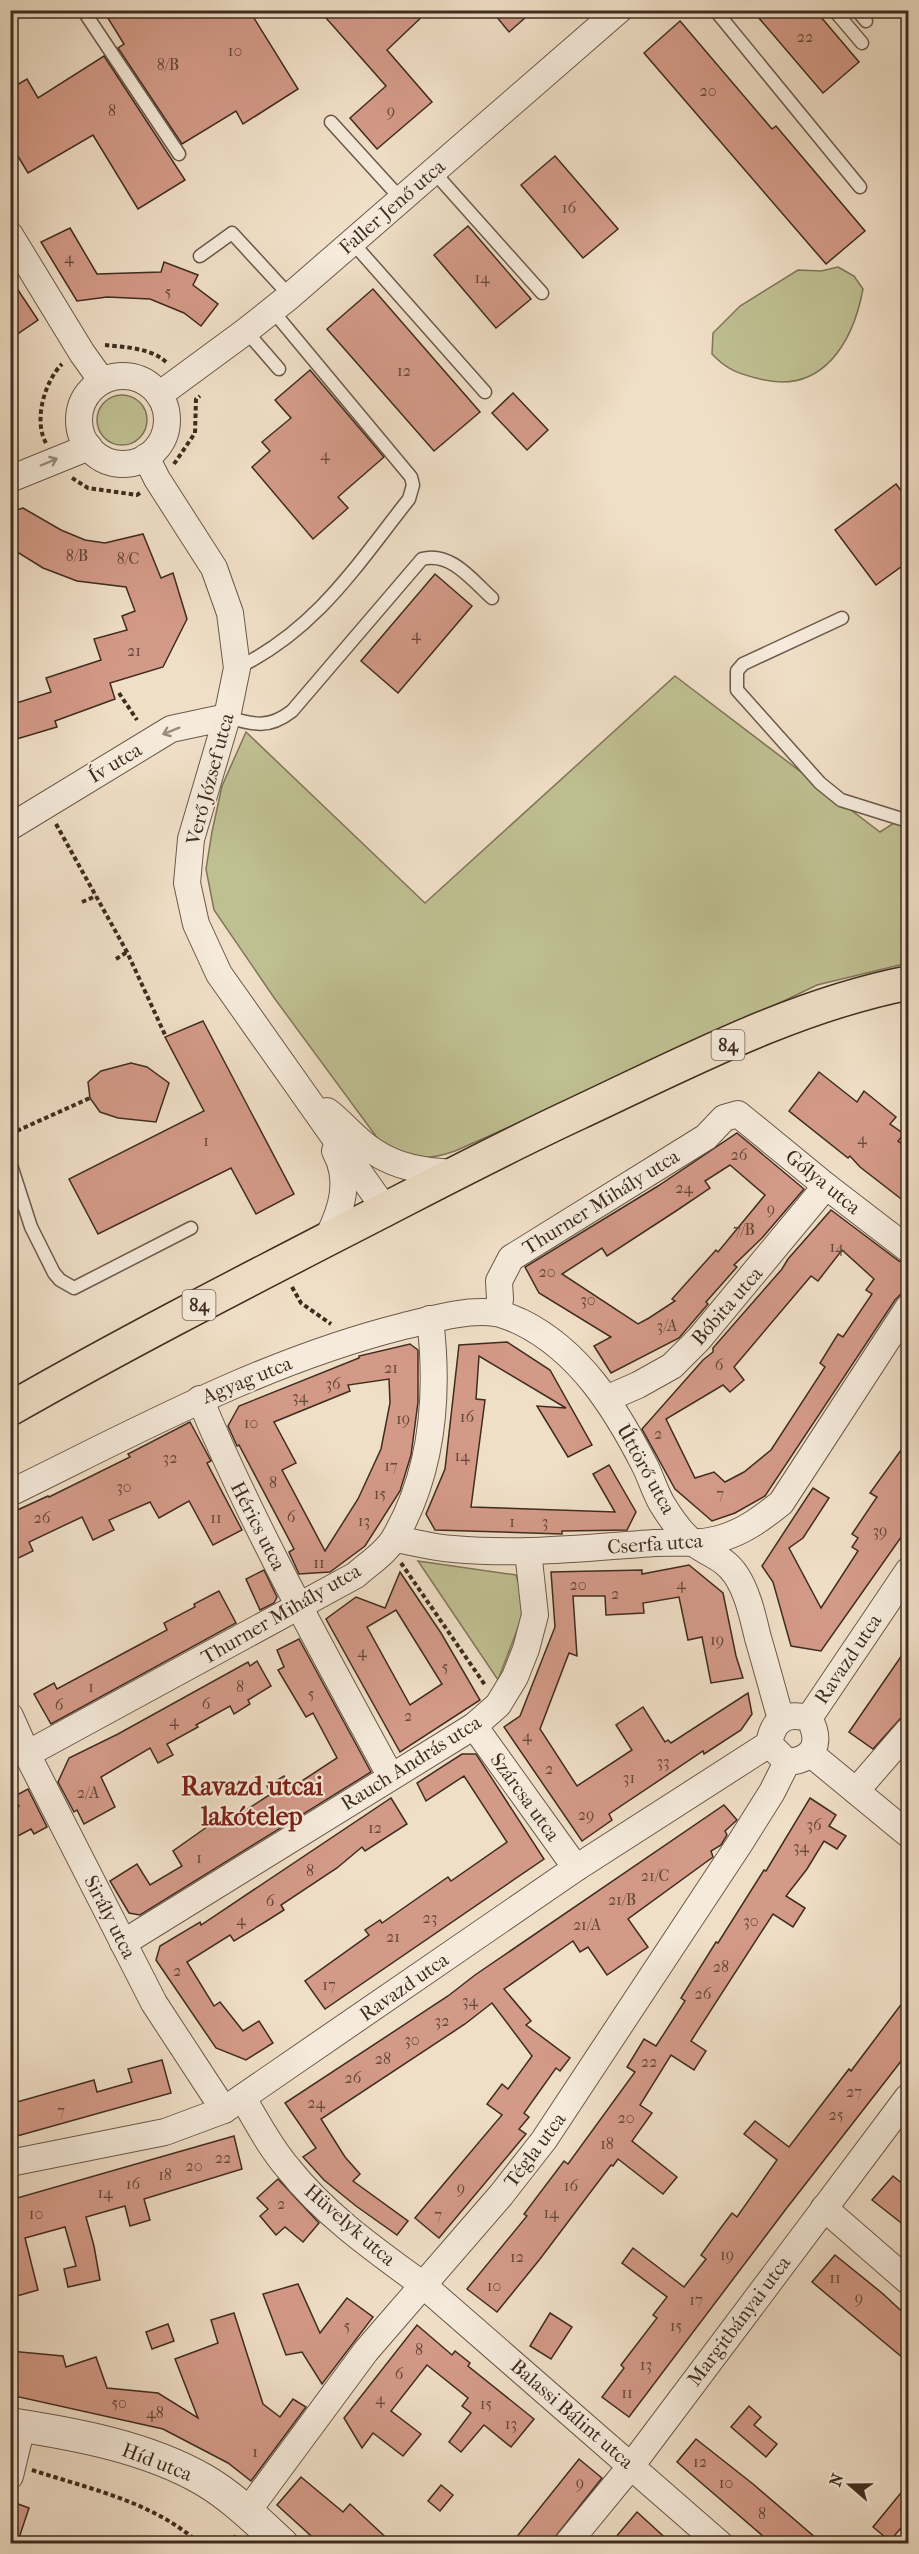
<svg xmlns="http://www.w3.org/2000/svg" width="919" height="2554" viewBox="0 0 919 2554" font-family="'IM FELL French Canon',serif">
<rect width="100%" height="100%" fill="#f0dfc7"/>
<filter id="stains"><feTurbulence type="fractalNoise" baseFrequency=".00333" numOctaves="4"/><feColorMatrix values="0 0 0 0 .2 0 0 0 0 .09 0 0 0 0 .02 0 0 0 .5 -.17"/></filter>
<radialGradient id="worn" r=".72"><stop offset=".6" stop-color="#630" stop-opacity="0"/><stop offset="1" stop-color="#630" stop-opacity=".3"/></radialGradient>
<g fill="#bfc092" stroke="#7f7659" stroke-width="1.5">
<path d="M838,267L854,276L863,289C853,342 823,395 760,379C739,374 727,370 712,354L713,333L740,306L798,270L821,271Z"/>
<circle cx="122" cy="420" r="25"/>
<path d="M675,676L880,832L908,814V963L817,985L667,1057L455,1151C421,1163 408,1158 378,1139L275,999L214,910L206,869L212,832L222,786L246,732L425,903Z"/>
<path d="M418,1561L516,1575L526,1607L498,1680Z"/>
</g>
<g fill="#d49a88" stroke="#3f2c20" stroke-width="1.5" fill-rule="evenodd">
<path d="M103,10H249L298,89L243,124L236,111L182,144L118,48L124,44Z"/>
<path d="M319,10H429L387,50L432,102L377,149L350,118L386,86Z"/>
<path d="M491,10H534L509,32Z"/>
<path d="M752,10H815L859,62L823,93Z"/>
<path d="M680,21L772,129L776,126L865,231L826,264L644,53Z"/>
<path d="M104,56L185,180L138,209L93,135L28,173L10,143V89L27,79L38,98Z"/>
<path d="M555,156L618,229L583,258L521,185Z"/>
<path d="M468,226L531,299L496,328L434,255Z"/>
<path d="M70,228L97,274L161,272L164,262L198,275L193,285L218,304L201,326L184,313L150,299L107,297L77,301L41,242Z"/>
<path d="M10,278L38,320L10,339Z"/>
<path d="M373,289L480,412L434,451L327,329Z"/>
<path d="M310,370L384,457L338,497L348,508L313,539L252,467L270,451L262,442L291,418L275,400Z"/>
<path d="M513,393L548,430L527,450L492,413Z"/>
<path d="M896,484L909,501V561L876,585L835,530Z"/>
<path d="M23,508L61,530L85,540L105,543L143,534L161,578L173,573L187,619L163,667L110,683L115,699L55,721L57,727L10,741V705L51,692L46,678L101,660L94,639L127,630L122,616L135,611L126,587L77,581L43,568L19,553L10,555V512Z"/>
<path d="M435,574L472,606L398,693L361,661Z"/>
<path d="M203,1021L294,1194L256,1214L231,1168L98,1234L69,1179L204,1111L165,1037Z"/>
<path d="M131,1063L147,1067L169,1083L156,1122L118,1118L100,1112L90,1098L88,1082L101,1071Z"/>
<path d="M819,1072L857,1102L864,1091L896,1117L890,1124L904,1134L898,1141L909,1149V1205L860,1167L850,1156L848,1158L789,1111Z"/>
<path d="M737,1133L804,1189L762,1238L734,1265L737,1267L706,1302L708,1304L679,1338L611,1373L594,1346L611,1337L539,1293L525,1267L658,1186ZM730,1165L765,1195L718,1252L716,1250L672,1299L675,1301L649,1318L638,1324L562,1274L602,1248L607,1256L676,1211L710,1188L705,1181Z"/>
<path d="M831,1210L899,1261L909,1265V1286L895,1300L765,1496L735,1513L712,1521L675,1489L642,1429L703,1360L713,1352V1348L782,1269L788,1259ZM842,1250L874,1279L866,1290L872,1294L843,1337L838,1334L820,1363L825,1367L771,1450L744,1472L725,1482L714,1472L695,1478L666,1419L723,1385L730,1392L744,1380L734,1367L811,1276L818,1281Z"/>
<path d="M507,1342L550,1370L592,1445L568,1457L537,1406L566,1408L479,1356L476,1399L485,1400L471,1507L615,1512L593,1474L609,1465L636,1512L627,1530L562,1531V1534L435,1530L426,1514L445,1469L459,1345Z"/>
<path d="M410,1344L418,1350V1402L411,1455L400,1491L365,1546L330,1572L299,1574L289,1552L294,1549L239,1445L237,1446L228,1426L239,1406L359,1358V1356ZM389,1379L390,1403L381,1449L358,1499L325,1551L282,1470L296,1463L274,1422L350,1391L348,1385Z"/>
<path d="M190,1422L211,1461L207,1463L242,1530L213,1545L189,1501L159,1518L150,1502L109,1520L114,1530L93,1540L82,1517L29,1542L33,1551L10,1562V1508L13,1512L48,1496L49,1497L130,1457L128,1454Z"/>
<path d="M909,1439V1526L821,1651L791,1646L773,1582L762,1566L813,1488L829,1498L803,1538L789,1548L821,1608L858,1551L852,1547L858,1538L852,1534L877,1497L870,1493Z"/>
<path d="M689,1565L723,1593L736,1656L743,1678L711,1683L702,1637L688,1640L679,1597L643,1603L644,1613L606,1615L605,1596H573L577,1656L569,1653L540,1729L577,1786L632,1750L616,1725L643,1707L665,1742L668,1740L671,1743L748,1693L752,1714L741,1730L704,1754L703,1751L609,1814L612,1820L582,1841L504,1727L520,1716L555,1627L551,1572L642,1570V1574Z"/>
<path d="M264,1570L277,1597L274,1603L260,1610L246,1579Z"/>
<path d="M400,1572L441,1633L480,1700L400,1752L326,1619L356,1597L385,1608ZM396,1610L442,1684L410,1705L367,1627Z"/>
<path d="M219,1591L236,1623L51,1724L34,1694L54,1683L57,1689L137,1646L167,1630L164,1623L195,1607L194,1604Z"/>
<path d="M299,1639L371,1772L140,1915L129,1913L110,1881L137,1864L150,1885L182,1866L173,1851L204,1829L220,1818L224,1824L271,1794L267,1786L284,1776L291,1788L337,1758L313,1713L306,1717L278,1670L284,1667L277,1650Z"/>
<path d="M909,1645V1709L873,1749L849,1732Z"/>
<path d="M257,1661L271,1686L248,1700L250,1704L234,1714L230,1706L196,1725L198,1727L167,1744L173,1755L158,1763L150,1748L101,1777L115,1807L84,1824L77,1810L74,1812L58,1782L69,1758L118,1734L248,1662L250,1666Z"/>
<path d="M462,1754H476L544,1859L325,2009L305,1981L369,1935L365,1930L380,1920L382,1923L448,1877L451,1881L507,1842L464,1776L426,1801L417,1783Z"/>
<path d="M28,1789L47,1827L34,1834L31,1829L16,1837L10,1826V1811L19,1806L13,1797Z"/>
<path d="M391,1798L407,1824L365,1851L362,1847L337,1868L281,1905L284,1910L265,1922L234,1941L230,1935L187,1962L214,2006L220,2002L243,2031L259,2021L273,2043L246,2060L216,2048L156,1960L160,1946L200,1922L201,1925Z"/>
<path d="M810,1798L836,1815L829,1826L846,1836L837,1849L824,1841L807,1869L786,1896L805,1908L793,1927L773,1914L691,2041L706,2051L694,2070L671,2055L640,2105L652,2113L632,2141L677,2177L663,2194L618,2159L613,2166L611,2165L540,2259L497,2312L467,2289L527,2216L524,2214L564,2161L568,2164L635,2072L627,2067L644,2039L656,2046L685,2001L681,1998L716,1942L718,1943L764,1870L766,1871Z"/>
<path d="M724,1805L737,1820L725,1831L727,1835L721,1845L711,1851L713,1857L628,1919L648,1947L607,1975L588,1947L580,1952L573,1941L504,1989L531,2021L526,2025L570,2058L560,2071L556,2068L524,2113L529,2117L519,2129L526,2134L439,2238L415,2218L502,2115L487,2104L502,2084L508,2089L532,2056L492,2003L465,2024L321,2119L345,2157L360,2174L353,2181L408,2221L397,2235L356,2206L324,2180L303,2157L316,2148L285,2103L448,1996L475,1975Z"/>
<path d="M909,1994V2051L786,2209L629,2417L602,2397L624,2368L621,2365L657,2318L653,2315L667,2297L622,2263L633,2248L684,2287L706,2259L701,2255L720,2229L732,2213L737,2217L777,2160L744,2134L755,2121L789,2147L849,2069L851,2071Z"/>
<path d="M162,2060L171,2093L10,2138V2104L94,2080L97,2092L132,2082L128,2069Z"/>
<path d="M234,2136L242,2169L144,2199L150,2220L130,2226L125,2206L86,2217L94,2246L100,2280L68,2287L64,2269L76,2266L65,2227L25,2238L38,2290L10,2298V2200Z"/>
<path d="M893,2176L909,2189V2229L872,2200Z"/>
<path d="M278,2179L319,2223L303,2242L285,2227L276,2235L260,2216L268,2209L257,2198Z"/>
<path d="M835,2255L882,2293L909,2318V2363L812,2282Z"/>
<path d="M298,2284L320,2333L347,2298L373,2317L322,2384L302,2352L286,2355L263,2294Z"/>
<path d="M234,2313L263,2404L280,2417L293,2399L306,2407L251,2481L228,2463L163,2429L10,2395V2351L63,2356L66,2367L96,2357L107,2388L158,2393L198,2418L175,2359L218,2343L211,2320Z"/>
<path d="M550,2313L572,2327L551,2359L530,2346Z"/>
<path d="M168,2324L174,2341L152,2349L146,2332Z"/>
<path d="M417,2325L452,2355L455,2351L470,2363L468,2366L534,2419L511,2447L484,2425L461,2452L449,2442L471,2413L462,2406L468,2398L427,2365L391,2411L421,2434L403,2456L373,2433L362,2448L344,2418Z"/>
<path d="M749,2406L761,2417L754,2425L777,2444L766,2457L731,2427Z"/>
<path d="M696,2439L753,2484L823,2544H772L677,2462Z"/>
<path d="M579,2459L602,2478L552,2541L550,2544H511Z"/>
<path d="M301,2477L343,2512L350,2504L393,2544H320L277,2505Z"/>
<path d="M909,2483V2537L900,2529L890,2541L873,2527Z"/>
<path d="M441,2485L453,2495L440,2511L428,2501Z"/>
<path d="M10,2501L29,2508L17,2544H10Z"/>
<path d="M637,2512L672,2544H610Z"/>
</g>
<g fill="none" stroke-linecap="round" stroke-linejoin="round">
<g stroke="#6b594a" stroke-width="15">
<g id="service">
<path d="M83,10L179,154"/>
<path d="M715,10L860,187"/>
<path d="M834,10L862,43"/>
<path d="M857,10L866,21"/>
<path d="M331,122L402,200"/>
<path d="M433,171L542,293"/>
<path d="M352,242L485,392"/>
<path d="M200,256L232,233L290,296"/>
<path d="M246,331L279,369"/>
<path d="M842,618L743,664L737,671V690L820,783L841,800L908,821"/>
<path d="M237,668C316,630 356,566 409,499L413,485L411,477L272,310"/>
<path d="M227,717C254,725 269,729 292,711L422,559C451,551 473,581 492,598"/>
<path d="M10,1162L31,1227L54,1273L60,1280L74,1288L191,1228"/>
</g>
</g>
<g stroke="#6b594a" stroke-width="28">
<g id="minor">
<path d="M10,235L82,353L102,381"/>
<circle cx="123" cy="420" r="44"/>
<path d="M159,395L246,331L290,296L619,10"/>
<path d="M146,457L157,479L214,568L230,613L237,668L227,717L191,839L187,883L196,924L219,974L385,1209"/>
<path d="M10,479L89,447"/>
<path d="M10,827L171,729L227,717"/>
<path d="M327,1111C343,1123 356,1140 373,1151C398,1168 424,1171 453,1173"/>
<path d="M328,1237C342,1209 351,1180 335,1151"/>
<path d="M498,1313L500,1299L499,1281L511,1258L706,1137L724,1118L738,1114L826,1186L908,1249"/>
<path d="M200,1399C254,1529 324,1653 391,1777"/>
<path d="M606,1399L638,1385L672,1366L699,1339L826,1186"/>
<path d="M10,1493C139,1430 264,1361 404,1326C433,1319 466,1309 496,1313C504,1314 514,1319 521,1322C580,1351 616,1409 645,1466C651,1478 655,1492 662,1504C670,1517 682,1535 695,1544C710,1555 725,1558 736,1575C748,1593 753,1618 758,1638C766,1665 773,1692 781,1719"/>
<path d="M395,1539C414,1542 434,1548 453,1549C520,1555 587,1548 654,1543C677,1542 700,1545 722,1538C745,1531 762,1518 781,1503L908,1308"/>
<path d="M10,1716L27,1754L154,2003L224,2110"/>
<path d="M809,1718L908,1571"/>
<path d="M474,1726L576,1868"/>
<path d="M27,1754L356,1575C368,1564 387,1552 395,1537C433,1471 439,1393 430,1319"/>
<path d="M811,1754L908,1834"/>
<path d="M856,1791L908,1731"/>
<path d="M123,1943L474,1726L498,1705L515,1677L526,1649L535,1615L528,1551"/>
<path d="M243,2098C257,2122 270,2147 288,2168C325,2215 375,2250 423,2285L720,2544"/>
<path d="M10,2163L165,2132L224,2110L576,1868L769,1744C773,1720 785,1712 809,1718C822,1742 815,1760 787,1762L769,1744"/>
<path d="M824,2208L908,2281"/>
<path d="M10,2476L22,2426"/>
<path d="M247,2512L366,2351L501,2195L544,2140L740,1843L772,1792L787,1762"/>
<path d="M567,2544L631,2466L908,2097"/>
</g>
</g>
<g stroke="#6b594a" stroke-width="34">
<path id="tertiary" d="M10,2424C75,2434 147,2447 204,2480C233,2497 257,2521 282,2544"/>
</g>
<g stroke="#3f2c20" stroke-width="36">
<path id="primary" d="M10,1409C134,1338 260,1274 386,1209C450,1176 513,1143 578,1113C685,1063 792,1006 908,983"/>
</g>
<g stroke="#3f2c20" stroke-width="4" stroke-dasharray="4.5 3" stroke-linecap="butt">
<path d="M105,345C124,347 151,348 166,362"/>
<path d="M46,443C33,420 45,381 62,364"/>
<path d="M174,464L195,433L196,399L200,396"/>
<path d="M72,478L88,488L137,495L141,492"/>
<path d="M119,693L137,720"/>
<path d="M56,824L127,952L166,1037"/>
<path d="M82,902L96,896"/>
<path d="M116,959L127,952"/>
<path d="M10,1134L90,1098"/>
<path d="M292,1287L301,1303L331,1324"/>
<path d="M401,1563L485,1685"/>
<path d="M32,2470C90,2489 154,2502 200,2544"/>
<path d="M228,2544L236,2536"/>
</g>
<use href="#service" stroke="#f5eadb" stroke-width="12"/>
<use href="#minor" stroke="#f5eadb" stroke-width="26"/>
<use href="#tertiary" stroke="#f5eadb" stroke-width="32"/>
<use href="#primary" stroke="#f0dfc7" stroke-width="33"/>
</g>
<defs><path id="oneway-shaft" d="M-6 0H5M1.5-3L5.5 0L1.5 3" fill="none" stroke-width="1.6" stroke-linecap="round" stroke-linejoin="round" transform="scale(1.5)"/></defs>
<g stroke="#9a8b7e">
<use href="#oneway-shaft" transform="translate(49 462) rotate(-23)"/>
<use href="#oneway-shaft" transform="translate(171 731) rotate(158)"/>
</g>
<g text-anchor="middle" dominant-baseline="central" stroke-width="4.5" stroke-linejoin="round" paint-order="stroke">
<g font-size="16" fill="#64483a">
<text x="805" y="36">22</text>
<text x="235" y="50">10</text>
<text x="168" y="64">8/B</text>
<text x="708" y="90">20</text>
<text x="112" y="110">8</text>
<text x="391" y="110">9</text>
<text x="569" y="207">16</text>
<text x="69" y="257">4</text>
<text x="482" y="277">14</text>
<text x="168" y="291">5</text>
<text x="404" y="370">12</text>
<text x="325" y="454">4</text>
<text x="77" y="555">8/B</text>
<text x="128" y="558">8/C</text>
<text x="416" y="634">4</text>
<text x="134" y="650">21</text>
<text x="862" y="1138">4</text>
<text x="206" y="1140">1</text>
<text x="739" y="1154">26</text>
<text x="684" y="1187">24</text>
<text x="771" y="1208">9</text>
<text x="744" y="1229">7/B</text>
<text x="837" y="1246">14</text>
<text x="547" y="1271">20</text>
<text x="588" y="1299">30</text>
<text x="667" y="1325">3/A</text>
<text x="719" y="1364">6</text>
<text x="391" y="1367">21</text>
<text x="333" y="1383">36</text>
<text x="300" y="1396">34</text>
<text x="467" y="1416">16</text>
<text x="403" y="1418">19</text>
<text x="251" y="1422">10</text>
<text x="658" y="1433">2</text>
<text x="462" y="1455">14</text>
<text x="170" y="1457">32</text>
<text x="391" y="1465">17</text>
<text x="273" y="1482">8</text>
<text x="124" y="1486">30</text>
<text x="380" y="1493">15</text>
<text x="720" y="1493">7</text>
<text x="291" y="1516">6</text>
<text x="42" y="1517">26</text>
<text x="216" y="1517">11</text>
<text x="364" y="1520">13</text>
<text x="512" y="1521">1</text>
<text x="545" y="1521">3</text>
<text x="880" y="1530">39</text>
<text x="319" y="1562">11</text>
<text x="681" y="1583">4</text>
<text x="578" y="1584">20</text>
<text x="615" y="1593">2</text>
<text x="717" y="1639">19</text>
<text x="362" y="1651">4</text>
<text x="445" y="1666">5</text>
<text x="91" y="1686">1</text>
<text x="240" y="1686">8</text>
<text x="311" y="1693">5</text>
<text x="206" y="1703">6</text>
<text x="59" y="1704">6</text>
<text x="408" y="1715">2</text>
<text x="174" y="1720">4</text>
<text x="527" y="1735">4</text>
<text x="663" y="1761">33</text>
<text x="549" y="1768">2</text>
<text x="629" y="1777">31</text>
<text x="88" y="1792">2/A</text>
<text x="586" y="1814">29</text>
<text x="814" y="1824">36</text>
<text x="375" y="1827">12</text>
<text x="801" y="1846">34</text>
<text x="199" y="1857">1</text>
<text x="310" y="1870">8</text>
<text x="655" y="1875">21/C</text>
<text x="622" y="1899">21/B</text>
<text x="270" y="1900">6</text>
<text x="430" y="1917">23</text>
<text x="241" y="1919">4</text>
<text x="751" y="1920">30</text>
<text x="587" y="1924">21/A</text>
<text x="393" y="1936">21</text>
<text x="721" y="1966">28</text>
<text x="177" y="1970">2</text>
<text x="329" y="1984">17</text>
<text x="703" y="1993">26</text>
<text x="470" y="2000">34</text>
<text x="442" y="2020">32</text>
<text x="412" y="2039">30</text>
<text x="383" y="2058">28</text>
<text x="649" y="2061">22</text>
<text x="353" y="2077">26</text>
<text x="854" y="2091">27</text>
<text x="316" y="2102">24</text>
<text x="61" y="2110">7</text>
<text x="836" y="2114">25</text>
<text x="626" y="2117">20</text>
<text x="607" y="2143">18</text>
<text x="223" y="2157">22</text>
<text x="194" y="2165">20</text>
<text x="165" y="2174">18</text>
<text x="133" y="2183">16</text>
<text x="571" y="2185">16</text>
<text x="461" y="2187">9</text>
<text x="105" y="2192">14</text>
<text x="281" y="2203">2</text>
<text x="551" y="2212">14</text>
<text x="36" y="2213">10</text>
<text x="438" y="2214">7</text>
<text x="727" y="2254">19</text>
<text x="517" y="2256">12</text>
<text x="835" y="2277">11</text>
<text x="494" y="2285">10</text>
<text x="859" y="2297">9</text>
<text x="696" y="2299">17</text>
<text x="347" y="2325">5</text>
<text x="676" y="2325">15</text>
<text x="419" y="2349">8</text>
<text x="646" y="2364">13</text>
<text x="399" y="2373">6</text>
<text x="627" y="2392">11</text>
<text x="380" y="2398">4</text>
<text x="119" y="2402">50</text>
<text x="486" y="2403">15</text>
<text x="155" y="2412">48</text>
<text x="511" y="2423">13</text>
<text x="255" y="2451">1</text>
<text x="700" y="2461">12</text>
<text x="580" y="2482">9</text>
<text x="726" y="2482">10</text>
<text x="762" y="2513">8</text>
</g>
<g fill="#f5eadb" stroke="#766558" stroke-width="1.5">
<rect x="711.5" y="1030" width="33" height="30" rx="4.5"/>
<rect x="182.5" y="1290" width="33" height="30" rx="4.5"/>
</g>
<g font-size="18" font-weight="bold" fill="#3f2c20">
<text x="728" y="1045">84</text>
<text x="199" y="1305">84</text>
</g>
<g font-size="20" fill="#3f2c20" stroke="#f5eadb">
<text transform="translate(392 207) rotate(-41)">Faller Jenő utca</text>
<text transform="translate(115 763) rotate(-31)">Ív utca</text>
<text transform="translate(210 779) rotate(-75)">Verő József utca</text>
<text transform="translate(823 1182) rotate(39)">Gólya utca</text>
<text transform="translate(601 1202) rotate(-32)">Thurner Mihály utca</text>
<text transform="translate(727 1306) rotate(-49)">Bóbita utca</text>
<text transform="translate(247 1380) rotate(-22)">Agyag utca</text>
<text transform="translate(646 1469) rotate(61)">Úttörő utca</text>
<text transform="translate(258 1526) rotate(63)">Hérics utca</text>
<text transform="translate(655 1544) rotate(-4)">Cserfa utca</text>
<text transform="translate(281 1614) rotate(-30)">Thurner Mihály utca</text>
<text transform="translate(848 1659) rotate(-56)">Ravazd utca</text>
<text transform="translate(411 1763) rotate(-32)">Rauch András utca</text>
<text transform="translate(525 1797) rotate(54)">Szárcsa utca</text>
<text transform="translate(110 1917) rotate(63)">Sirály utca</text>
<text transform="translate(404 1987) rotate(-35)">Ravazd utca</text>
<text transform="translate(535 2150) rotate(-53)">Tégla utca</text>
<text transform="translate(350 2225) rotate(41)">Hüvelyk utca</text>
<text transform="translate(739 2321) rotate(-53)">Margitbányai utca</text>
<text transform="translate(572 2414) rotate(41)">Balassi Bálint utca</text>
<text transform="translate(157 2462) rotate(21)">Híd utca</text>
</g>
<g font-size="26" font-weight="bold" fill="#7a1f14" stroke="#f5eadb">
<text x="252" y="1786">Ravazd utcai<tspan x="252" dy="30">lakótelep</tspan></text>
</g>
</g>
<rect width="919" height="2554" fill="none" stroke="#f0dfc7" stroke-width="36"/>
<rect x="12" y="12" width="895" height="2530" fill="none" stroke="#3f2c20" stroke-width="3"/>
<rect x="18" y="18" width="883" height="2518" fill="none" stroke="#3f2c20" stroke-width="1.5"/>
<g transform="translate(850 2485) rotate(290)" stroke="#f5eadb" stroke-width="4.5" paint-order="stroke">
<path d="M0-4.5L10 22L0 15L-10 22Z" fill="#3f2c20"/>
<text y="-9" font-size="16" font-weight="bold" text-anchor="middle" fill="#3f2c20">N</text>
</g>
<rect width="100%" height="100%" filter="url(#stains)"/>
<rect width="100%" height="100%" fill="url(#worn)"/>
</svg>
